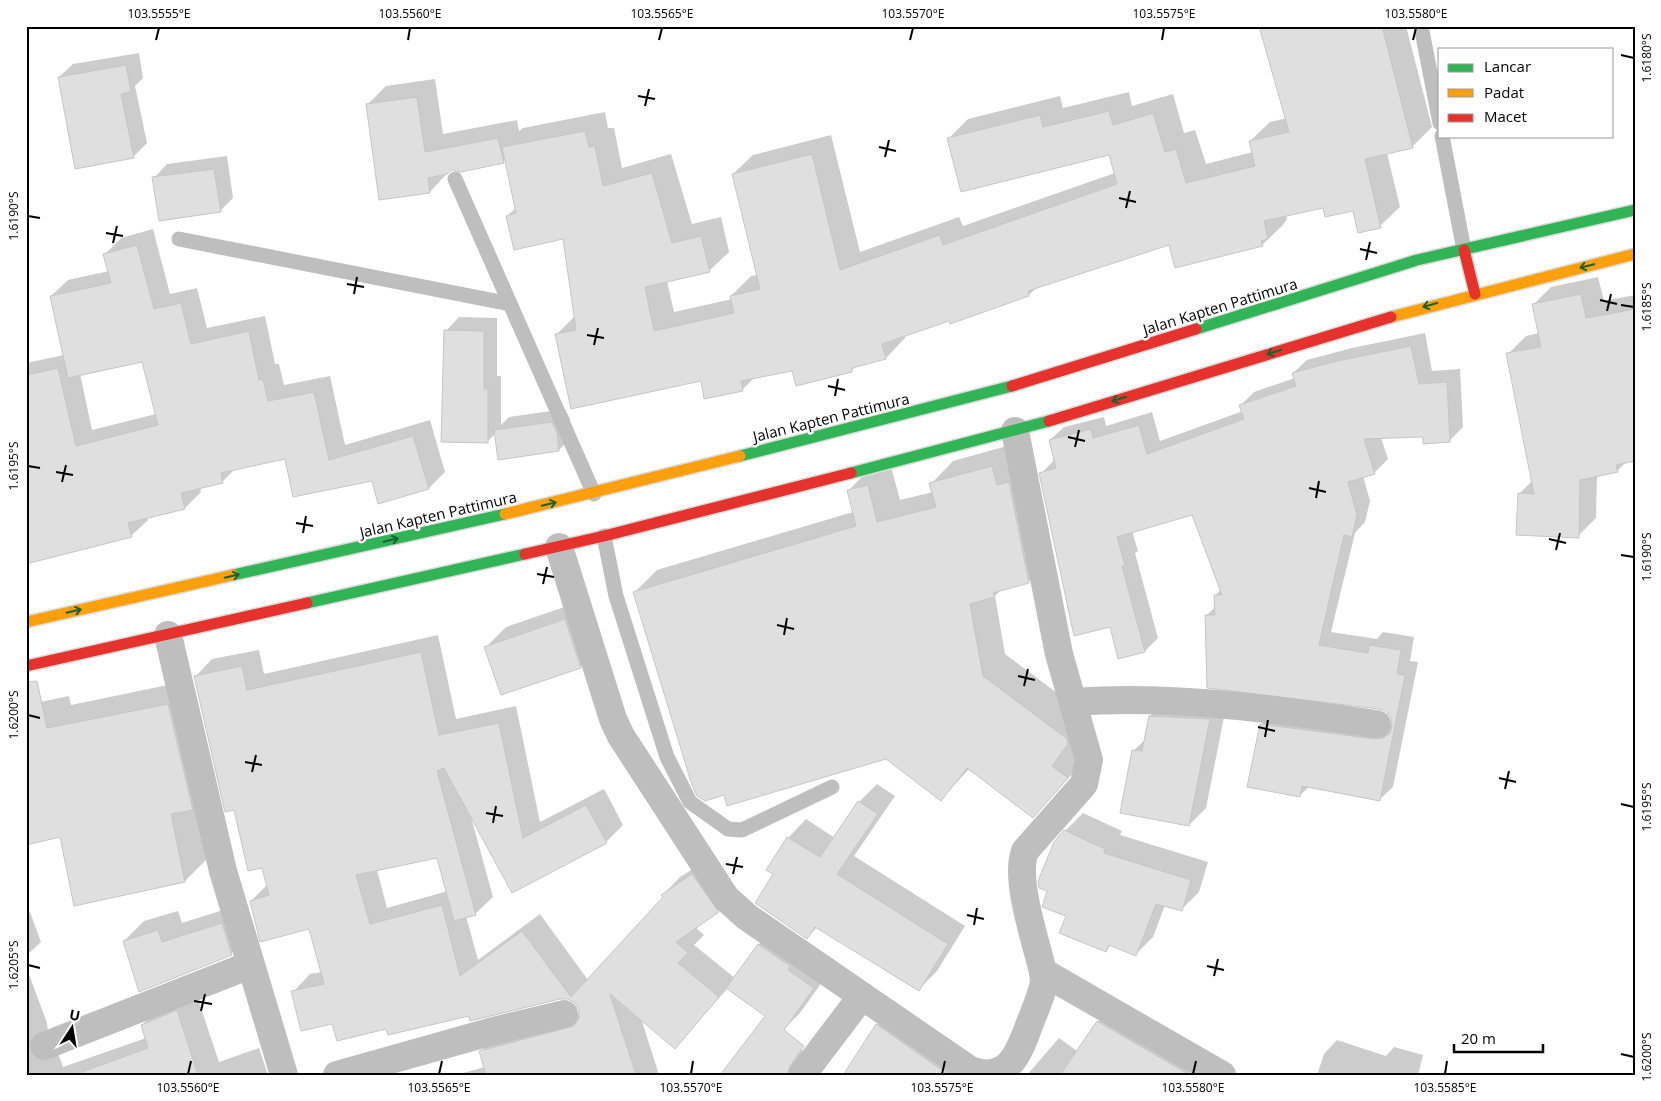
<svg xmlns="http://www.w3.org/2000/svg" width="1661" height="1101" viewBox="0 0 1661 1101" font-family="'Open Sans',sans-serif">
<rect width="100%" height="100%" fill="#fff"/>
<g fill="#0003" fill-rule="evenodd">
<path d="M1260,26H1406L1432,127L1412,147L1387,153L1400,207L1380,226L1354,209L1324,206L1286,215L1287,219L1282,226L1262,245L1170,244L1037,287L1029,295L904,335L905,338L886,358L857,365L852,370L793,369L755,377L742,390L556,335L575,316L564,237L507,216L516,208L506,159L503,162L451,169L430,192L367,105L386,86L435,79L443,134L517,120L519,131L523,128L605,112L608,128H614L622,168L671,154L692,224L721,217L729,252L709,271L667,281L674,312L732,299L731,296L751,276L758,275L733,174L753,155L831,135L860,252L959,217L963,226L1115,173L1109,153L948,139L968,119L1060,96L1063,108L1129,92L1132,106L1173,94L1184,133L1195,130L1206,164L1253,152L1250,141L1270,122L1287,118Z"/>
<path d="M139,53L143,78L135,86L147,143L134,156L59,77L73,64Z"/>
<path d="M227,156L233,198L220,211L154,178L167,164Z"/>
<path d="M153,229L170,294L197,288L207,328L265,316L275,364H279L284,385L330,376L345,445L430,420L445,472L429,488L372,480L286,458L235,469L222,482L200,487L201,492L185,508L147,517L148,520L131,536L26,563V363L64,355L51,296L68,280L109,271L105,254L121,238ZM143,360L156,414L92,430L80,374Z"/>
<path d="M1598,277L1604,301L1635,295V460L1627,461L1617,471L1597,475L1596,518L1578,536L1519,494L1533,480L1508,354L1526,336L1539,333L1533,305L1551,287Z"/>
<path d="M459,317L497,318V376H501V425L509,417L565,409L570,419L572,437L559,450L499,458L496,433L487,442L446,331Z"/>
<path d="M1425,333L1432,371L1460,369L1463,427L1449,441L1424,436L1381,438L1388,459L1374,473L1363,476L1370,501L1365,522L1355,533L1331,632L1377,639L1383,632L1414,637L1410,661L1418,662L1393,787L1379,800L1310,786L1299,796L1261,725L1275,711L1394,726L1393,718L1388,711L1207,615L1216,606L1215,596L1221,589L1193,514L1132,531L1138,551L1135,553L1158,638L1145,651L1111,626L1041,474L1054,460L1050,440L1064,427L1104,417L1106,426L1152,412L1160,441L1243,411L1241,405L1254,392L1295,378L1293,373L1307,360L1352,348Z"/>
<path d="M1014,444L1051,560L1028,582L1001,590L995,596L1005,654L1089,717L1090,755L1033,816L970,768L941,799L887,757L635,592L657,570L853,512L848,491L871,468L890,463L900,500L933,492L931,484L953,461Z"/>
<path d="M585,600L600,647L580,667L486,647L506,627Z"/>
<path d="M438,635L456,719L516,706L540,822L604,789L623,825L606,842L513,891L471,817L493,897L475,914L466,916L478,960L540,914L588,980L664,897L663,895L680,877L710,858L735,894L718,912L695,927L704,935L694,945L735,978L759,944L776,928L830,971L800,1013L781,1032L805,1053L796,1075H723L767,1016L728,988L675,1047L641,1018L659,1075H456L485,1067L480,1052L498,1034L580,1014L577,1003L569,998H560L387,1028L333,1022L293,992L310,974L322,972L310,928L251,901L268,884L263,866L235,808L195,677L212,659L259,650L264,674ZM438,857L448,891L387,908L377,870Z"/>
<path d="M192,680L209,857L185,881L146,888L61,836L26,705L69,696L71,705Z"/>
<path d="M1168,699L1227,702L1206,808L1189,825L1134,750L1146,739L1150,716Z"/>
<path d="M877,784L895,796L854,856L965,926L937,971L919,989L817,927L807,938L775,874L788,838L806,819L835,838L859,802Z"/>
<path d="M1083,813L1122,831L1120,835L1208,862L1199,892L1181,910L1165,905L1153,937L1136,954L1111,945L1106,950L1068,915L1065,831Z"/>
<path d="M242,904L251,934L231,954L124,941L144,921L178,911L182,923Z"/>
<path d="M30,912L41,942L26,956V913Z"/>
<path d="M26,966L47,1023L48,1032L53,1040L63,1067L146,1038L142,1025L161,1006L196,993L219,1062L259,1048L268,1075H26Z"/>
<path d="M1114,1005L1201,1055L1187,1075H1027L1059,1038L1077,1051L1098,1022Z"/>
<path d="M894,1007L1001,1075H852L877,1025Z"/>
<path d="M1337,1040L1386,1056L1394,1047L1423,1055L1418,1075H1317L1324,1054Z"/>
</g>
<g fill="#dfdfdf" stroke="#c6c6c6">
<path d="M1259,26H1382L1413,148L1365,159L1381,228L1358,233L1353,211L1325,217L1323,208L1264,221L1268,239L1261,241L1263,246L1175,268L1169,245L1028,291L1029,296L950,324L949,321L882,344L886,359L852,368V372L796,386L792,371L741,381L743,391L704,399L701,381L571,409L555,334L576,330L563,239L514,250L506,216L516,213L502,147L585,131L589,147L595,146L603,186L652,173L672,243L701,236L710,272L645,287L654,331L734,313L730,296L760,289L732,174L812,154L840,270L940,235L943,245L1117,184L1109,155L961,192L947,138L1040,115L1043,127L1109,111L1113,125L1153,113L1165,152L1176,149L1186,183L1255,166L1249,141L1289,132Z"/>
<path d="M126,65L131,92L121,94L134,158L75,169L58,77Z"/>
<path d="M417,97L425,152L498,138L504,163L461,172L452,170L447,174L428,178L430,193L379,200L366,104Z"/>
<path d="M214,169L221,212L159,221L152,177Z"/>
<path d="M137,245L154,309L181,303L191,344L249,331L259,380L263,379L268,401L314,392L329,460L413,436L429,489L378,504L372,481L293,497L285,459L221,473L223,483L181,493L185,509L128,523L132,537L26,564V375L58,368L76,446L158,425L142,362L68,378L50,296L111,283L103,254Z"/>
<path d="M1581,294L1586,318L1635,309V461L1616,465L1618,472L1580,480L1579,538L1516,535L1518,493L1534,494L1506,353L1541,347L1532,304Z"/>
<path d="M444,330L484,331V389H488V443L441,442Z"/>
<path d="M1411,346L1419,384L1447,382L1450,442L1423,444V437L1364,439L1375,474L1348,482L1357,515L1352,537L1344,535L1319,645L1368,653L1369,645L1401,650L1397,674L1405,675L1380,801L1302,786L1300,797L1247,787L1260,724L1375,739L1383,738L1390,733L1392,726L1391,718L1386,711L1379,709L1207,688L1205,615H1215L1214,595H1222L1192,515L1117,537L1125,565L1122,566L1145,652L1118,659L1110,627L1074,636L1039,473L1056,468L1049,440L1091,429L1093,438L1139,425L1147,454L1244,419L1239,405L1296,386L1292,373L1337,361Z"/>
<path d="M552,422L557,433L559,451L498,460L494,430Z"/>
<path d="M992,466L997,485L1009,482L1029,583L993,593L995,597L970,604L983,676L1067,739L1068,744L1052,766L1068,778L1033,818L967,768L941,801L886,759L727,806L724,795L705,801L697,796L692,785L633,592L856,526L847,490L868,485L877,522L936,507L929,483Z"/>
<path d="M565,619L581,668L501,695L484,647Z"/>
<path d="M421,652L439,735L499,723L523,838L586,805L607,843L512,893L444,768L437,771L476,915L454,921L437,858L356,875L370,924L442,905L460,976L522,931L571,997L663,897L661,895L692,874L719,912L676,942L688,953L678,963L719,997L675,1049L610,994L636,1075H486L479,1051L574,1026L579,1018V1010L575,1003L568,999H560L470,1021L469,1016L388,1035L386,1029L337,1041L332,1024L301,1031L291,991L324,984L309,929L260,942L250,901L269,895L262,868L248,871L234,810L225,812L194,676L242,666L247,690Z"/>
<path d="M37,681L47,728L168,704L193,810L171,814L185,882L74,906L60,837L26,845V682Z"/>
<path d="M1149,716L1210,719L1189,826L1120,813L1132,750L1142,751Z"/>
<path d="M858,801L878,814L837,874L948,944L919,991L815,927L807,939L755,903L773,874L766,870L787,837L820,857Z"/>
<path d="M1064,830L1105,849L1104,853L1191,880L1182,911L1156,904L1136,956L1109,945L1106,952L1059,933L1066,916L1042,907L1047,891L1039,888L1038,881L1054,842Z"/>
<path d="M222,923L232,955L139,992L123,941L158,930L162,942Z"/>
<path d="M758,944L790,966L788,970L814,988L784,1030L804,1046L790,1066L787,1075H720L765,1016L726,988Z"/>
<path d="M177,1010L198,1075H83L82,1072L148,1048L141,1025Z"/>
<path d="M1097,1021L1190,1075H1060Z"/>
<path d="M876,1024L949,1075H843Z"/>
</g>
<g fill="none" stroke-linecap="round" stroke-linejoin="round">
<g stroke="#dbdbdb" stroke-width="14">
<g id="fast">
<path d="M1196,329L1417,260L1635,210"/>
<path d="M740,456L1012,386"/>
<path d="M851,473L1049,421"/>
<path d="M233,575L505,514"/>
<path d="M307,603L525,554"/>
</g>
</g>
<g stroke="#dbdbdb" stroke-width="14">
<g id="slow">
<path d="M1391,317L1635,254"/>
<path d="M505,514L740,456"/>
<path d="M26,622L233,575"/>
</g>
</g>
<g stroke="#dbdbdb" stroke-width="14">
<g id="jam">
<path d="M1464,250L1475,294"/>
<path d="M1012,386L1196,329"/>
<path d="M1049,421L1391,317"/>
<path d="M525,554L604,536L851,473"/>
<path d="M26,666L307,603"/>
</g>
</g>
<g stroke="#bebebe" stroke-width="15">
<path d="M1421,26L1440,123"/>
<path d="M1442,136L1464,250"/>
<path d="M455,179L594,494"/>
<path d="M179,239L510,304"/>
<path d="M604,536L616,596L667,757L690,802L728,829L742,830L832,787"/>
</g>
<g stroke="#bebebe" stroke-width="28">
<path d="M559,547L613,719L621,736L726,898L747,917L970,1070C1008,1084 1019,1053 1030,1023C1035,1010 1041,997 1044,983L1043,972C1036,941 1014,880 1025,851L1084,784L1089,760L1059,654L1015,431"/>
<path d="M168,635L223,871L284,1075"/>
<path d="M1073,702C1175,694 1276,710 1377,724"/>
<path d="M1043,972L1222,1075"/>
<path d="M44,1046L250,965"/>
<path d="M337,1075L497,1030L564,1014"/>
<path d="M802,1075L862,996"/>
</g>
<use href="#fast" stroke="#30b455" stroke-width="11"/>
<use href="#slow" stroke="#ff9f0a" stroke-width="11"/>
<use href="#jam" stroke="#e5322d" stroke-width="11"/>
</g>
<defs><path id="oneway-shaft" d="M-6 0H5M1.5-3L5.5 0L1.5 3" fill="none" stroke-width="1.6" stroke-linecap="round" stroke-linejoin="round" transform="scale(1.25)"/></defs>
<g stroke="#1a632f">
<use href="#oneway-shaft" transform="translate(1587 266) rotate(166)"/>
<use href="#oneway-shaft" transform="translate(1430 305) rotate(164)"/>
<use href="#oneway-shaft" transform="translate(1274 352) rotate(163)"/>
<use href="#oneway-shaft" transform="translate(1119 399) rotate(163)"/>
<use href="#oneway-shaft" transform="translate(549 504) rotate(-13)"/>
<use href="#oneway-shaft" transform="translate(391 540) rotate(-13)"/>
<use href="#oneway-shaft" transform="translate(232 576) rotate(-13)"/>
<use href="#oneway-shaft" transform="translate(74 611) rotate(-13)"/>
</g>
<path fill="none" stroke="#000" stroke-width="2" d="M156,40L159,28M408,40L410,28M659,40L662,28M910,40L913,28M1162,40L1164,28M1413,40L1416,28M1621,55L1634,58M638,96L655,99M645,106L649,89M879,147L896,151M885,157L889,140M1119,198L1136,202M1126,208L1130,191M28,216L40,218M106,233L123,236M113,243L117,226M1360,249L1377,253M1366,260L1370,242M347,284L364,287M354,294L357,277M1600,300L1617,304M1621,305L1634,307M1607,311L1611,294M587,335L604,338M594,345L598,328M828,386L845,390M835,396L838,379M1068,437L1085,441M1075,447L1079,430M28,466L40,468M56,472L73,475M62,482L66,465M1309,488L1326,492M1316,498L1319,481M296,523L313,526M303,533L306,516M1549,539L1566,543M1556,550L1560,533M1621,555L1634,557M537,574L554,577M543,584L547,567M777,625L794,629M784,635L787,618M1018,676L1035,680M1024,686L1028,669M28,715L40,718M1258,727L1275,731M1265,737L1268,720M245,762L262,765M252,772L256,755M1499,778L1516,782M1505,789L1509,771M1621,804L1634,807M486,813L503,816M493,823L496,806M726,864L743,867M733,874L737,857M967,915L984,919M974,925L977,908M28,965L40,968M1207,966L1224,970M1214,976L1218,959M194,1001L212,1004M201,1011L205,994M1621,1054L1634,1057M188,1074L191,1061M439,1074L442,1061M691,1074L693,1061M942,1074L945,1061M1193,1074L1196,1061M1445,1074L1447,1061"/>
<g text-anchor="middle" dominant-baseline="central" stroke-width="5" stroke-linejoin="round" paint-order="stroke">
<g font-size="15" fill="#000" stroke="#fff">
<text transform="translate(1220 306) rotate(-17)">Jalan Kapten Pattimura</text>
<text transform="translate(831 417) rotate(-14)">Jalan Kapten Pattimura</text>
<text transform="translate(438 514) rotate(-13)">Jalan Kapten Pattimura</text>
</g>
</g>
<rect width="1661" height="1101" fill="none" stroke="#ffffff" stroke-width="55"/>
<rect x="1438" y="48" width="175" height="90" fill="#ffffff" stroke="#999999"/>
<rect x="1448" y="64" width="25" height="8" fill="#30b455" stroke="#999999"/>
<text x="1484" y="72" font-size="15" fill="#000000">Lancar</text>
<rect x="1448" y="89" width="25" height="8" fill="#ff9f0a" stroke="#999999"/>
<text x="1484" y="98" font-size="15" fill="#000000">Padat</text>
<rect x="1448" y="114" width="25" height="8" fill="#e5322d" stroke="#999999"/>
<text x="1484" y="122" font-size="15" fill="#000000">Macet</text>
<g transform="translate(72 1028) rotate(12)" stroke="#ffffff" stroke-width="4" paint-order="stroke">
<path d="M0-4L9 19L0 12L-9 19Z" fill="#000000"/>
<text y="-8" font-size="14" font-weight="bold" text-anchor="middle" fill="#000000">U</text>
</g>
<path d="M1454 1044v8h89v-8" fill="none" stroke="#000000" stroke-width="2.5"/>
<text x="1461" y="1044" font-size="15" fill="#000000" stroke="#ffffff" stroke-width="4" paint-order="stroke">20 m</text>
<rect x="28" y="28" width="1606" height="1046" fill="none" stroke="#000" stroke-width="2"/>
<g font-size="12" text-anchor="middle" fill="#000">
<text x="159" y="18">103.5555°E</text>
<text x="410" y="18">103.5560°E</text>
<text x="662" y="18">103.5565°E</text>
<text x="913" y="18">103.5570°E</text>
<text x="1164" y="18">103.5575°E</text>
<text x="1416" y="18">103.5580°E</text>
<text transform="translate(1647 58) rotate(-90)" y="4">1.6180°S</text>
<text transform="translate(14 216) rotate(-90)" y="4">1.6190°S</text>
<text transform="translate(1647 307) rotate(-90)" y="4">1.6185°S</text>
<text transform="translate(14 466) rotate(-90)" y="4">1.6195°S</text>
<text transform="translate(1647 557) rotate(-90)" y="4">1.6190°S</text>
<text transform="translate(14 715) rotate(-90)" y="4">1.6200°S</text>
<text transform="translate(1647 807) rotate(-90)" y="4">1.6195°S</text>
<text transform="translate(14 965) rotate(-90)" y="4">1.6205°S</text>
<text transform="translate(1647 1057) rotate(-90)" y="4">1.6200°S</text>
<text x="188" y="1092">103.5560°E</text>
<text x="439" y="1092">103.5565°E</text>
<text x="691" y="1092">103.5570°E</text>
<text x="942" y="1092">103.5575°E</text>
<text x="1193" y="1092">103.5580°E</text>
<text x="1445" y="1092">103.5585°E</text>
</g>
</svg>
